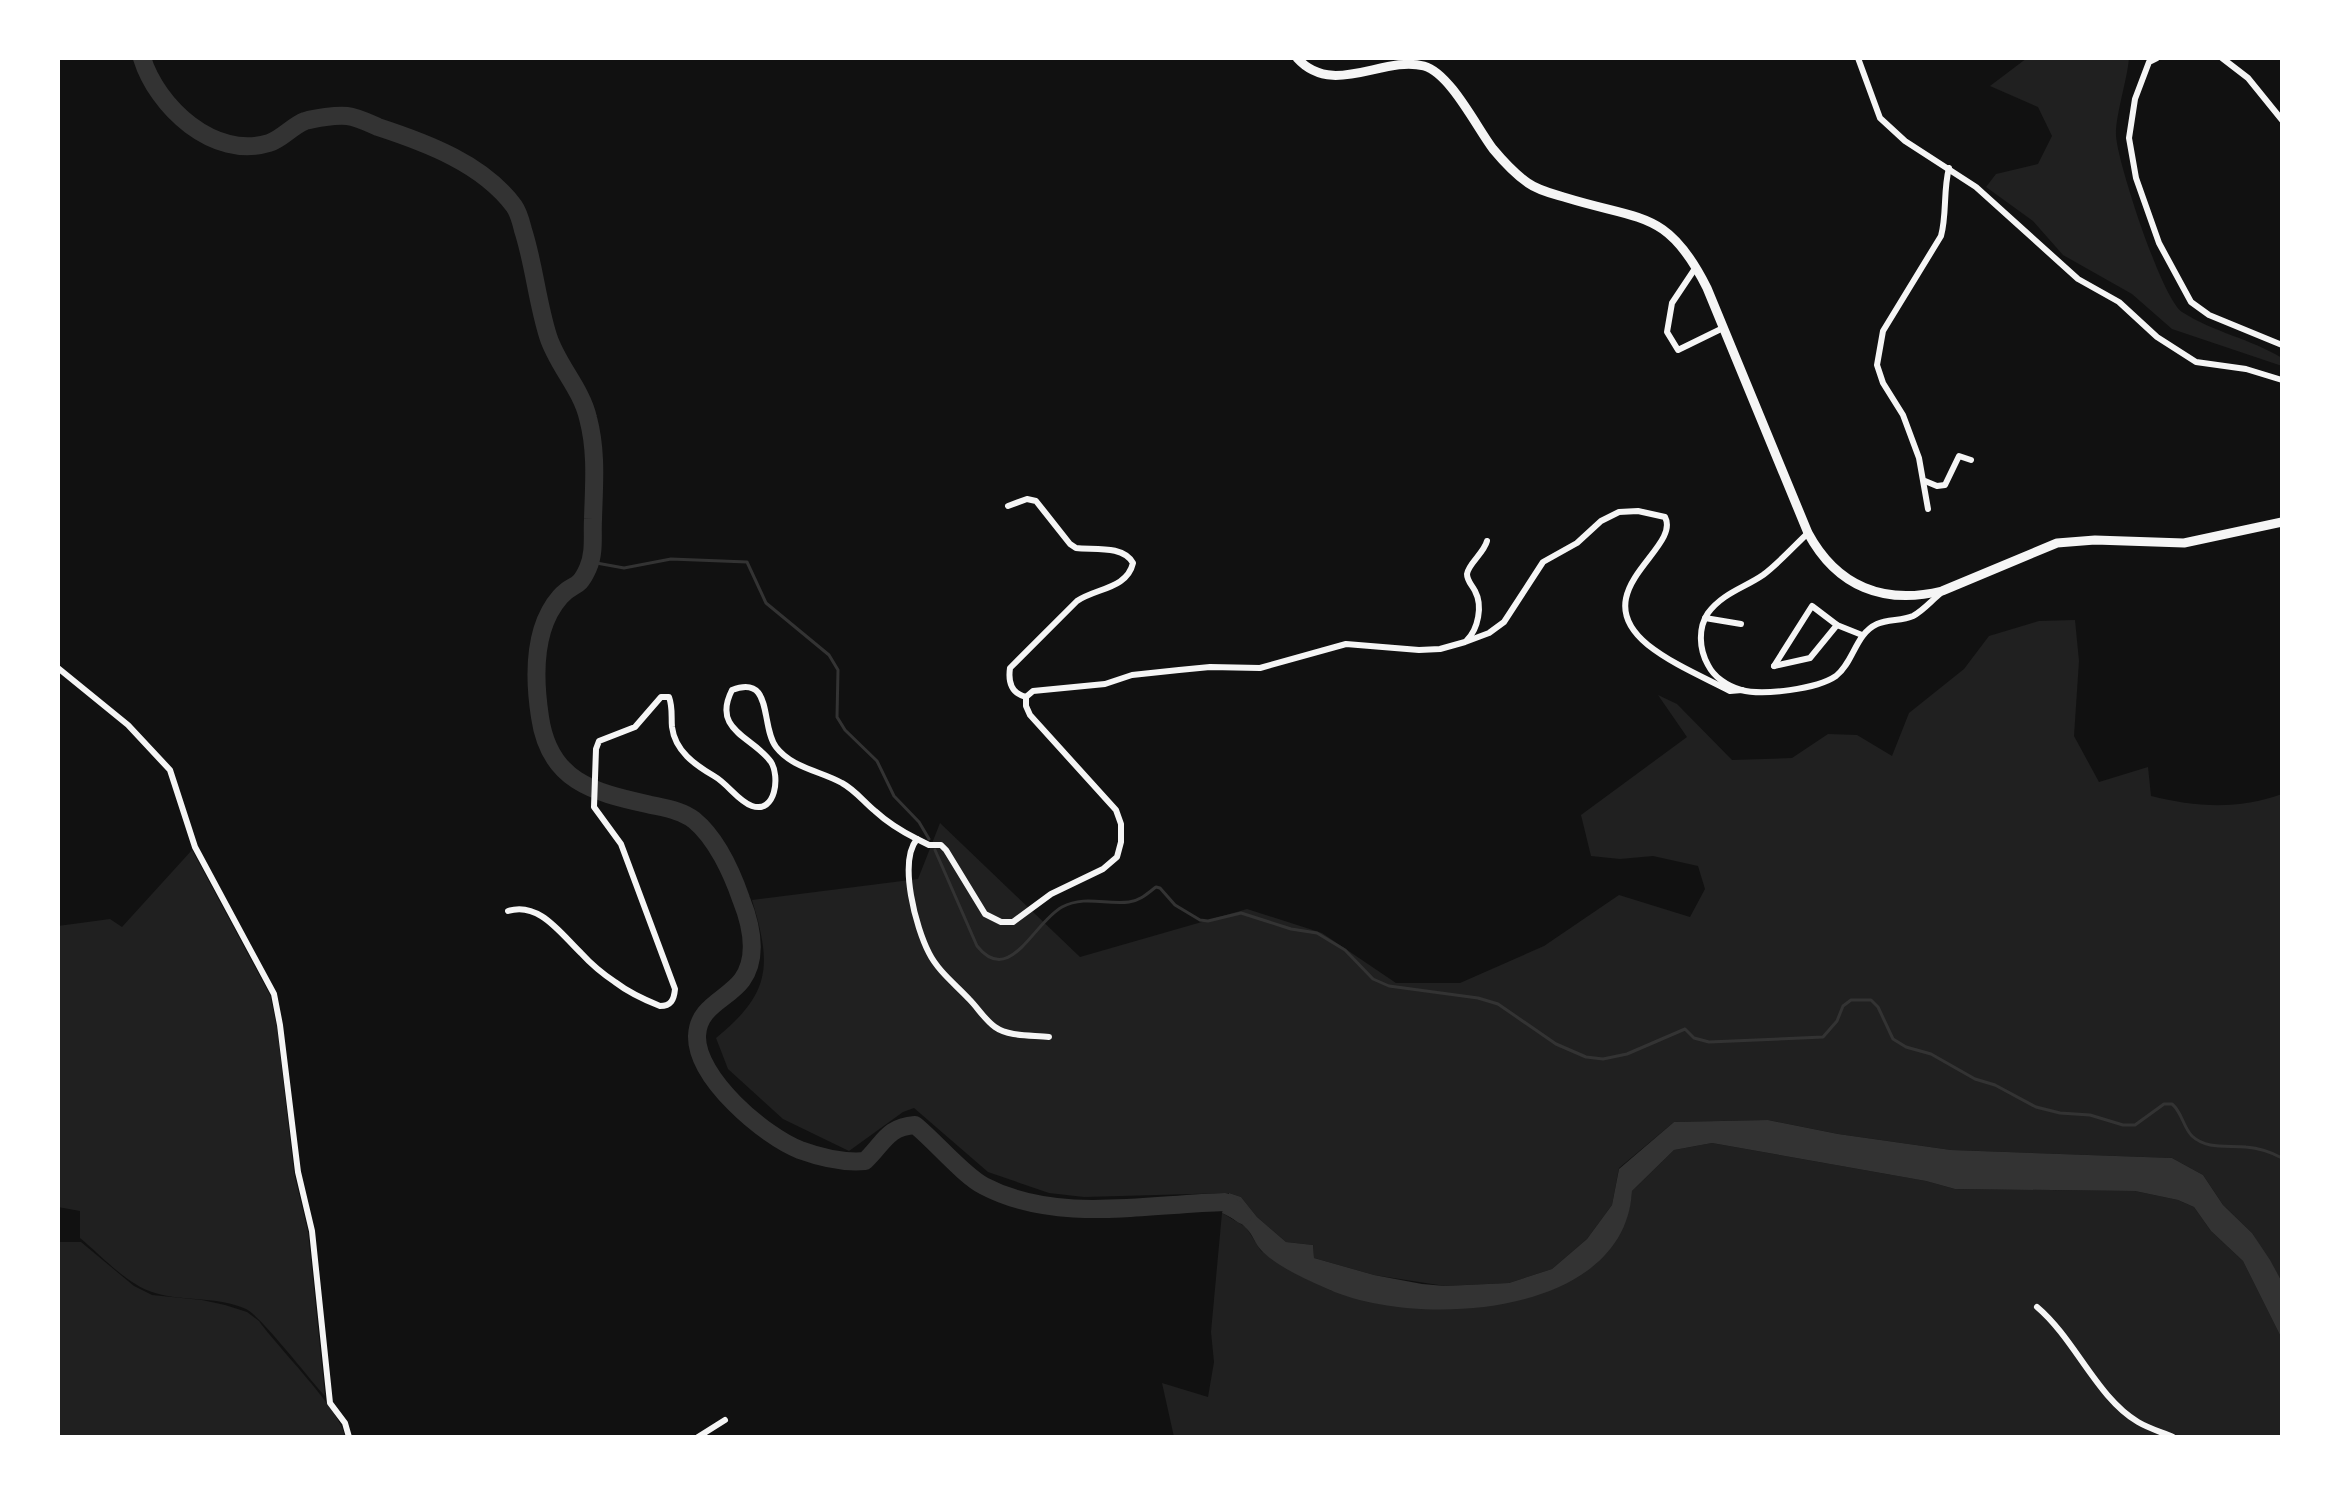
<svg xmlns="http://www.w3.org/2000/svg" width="2340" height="1495" viewBox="0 0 2340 1495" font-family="'Noto Serif',serif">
<rect width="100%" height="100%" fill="#111"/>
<g fill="#202020">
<path d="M2027,58H2129C2127,81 2115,117 2116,136C2118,164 2162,299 2182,312C2213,332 2251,339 2282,358V366L2172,329L2132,294L2063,255L2033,221L1986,187L1996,174L2038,164L2052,136L2038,107L1990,86Z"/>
<path d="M2075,620L2079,661L2074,736L2099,782L2148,767L2151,796C2195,807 2238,810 2282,794V1282L2252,1233L2223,1205L2203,1175L2172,1158L1951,1150L1838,1134L1768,1120L1674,1122L1619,1168L1612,1205L1587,1239L1552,1269L1509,1283L1445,1286L1374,1275L1314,1258L1313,1245L1286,1242L1257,1217L1241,1197L1229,1193L1084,1197L1049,1193L988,1172L914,1108L903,1112L849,1151L783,1119L728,1069L716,1038C771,993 772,966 752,900L918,879L940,823L1080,957L1247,909L1322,933L1396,983H1460L1544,946L1619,895L1690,917L1705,889L1698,866L1653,856L1620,859L1591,856L1581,815L1687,737L1658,695L1677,704L1732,760L1792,758L1828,734L1857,735L1892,756L1909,713L1964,669L1989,636L2039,621Z"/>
<path d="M192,850L270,995L277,1028L294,1173L308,1232L325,1396C310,1380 261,1316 246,1309C217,1296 185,1302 155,1293C127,1285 102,1256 80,1238V1211L58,1207V926L110,919L122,927Z"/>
<path d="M1712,1143L1926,1181L1955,1189L2135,1191L2178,1200L2194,1207L2211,1231L2243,1261L2282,1339V1437H1174L1162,1383L1208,1397L1214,1362L1211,1332L1222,1213L1246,1227L1261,1251L1295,1273L1332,1291L1567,1282C1602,1260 1629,1234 1632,1191L1674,1150Z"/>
<path d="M58,1242H81L134,1286L152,1295L202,1300L225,1305L247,1312L259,1321C278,1348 342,1411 345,1437H58Z"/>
</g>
<path fill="#333" d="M1768,1120L1838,1134L1951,1150L2172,1158L2203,1175L2223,1205L2252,1233L2270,1260L2282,1282V1339L2243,1261L2211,1231L2194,1207L2178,1200L2135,1191L1955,1189L1926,1181L1712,1143L1674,1150L1632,1191C1625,1318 1417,1328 1330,1290C1309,1281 1276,1266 1261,1250C1255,1244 1253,1235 1247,1229C1241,1222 1230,1217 1222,1213L1229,1193L1241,1197L1257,1217L1286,1242L1313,1245L1314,1258L1374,1275L1422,1284L1445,1286L1509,1283L1552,1269L1587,1239L1612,1205L1619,1169L1674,1122Z"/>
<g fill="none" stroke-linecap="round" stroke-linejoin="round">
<g stroke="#333" stroke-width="3">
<path d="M591,562L624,568L671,559L747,562L766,603L829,655L838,670L837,717L845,730L877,761L894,796L919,822L929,839"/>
<path d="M935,850L977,946C1010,987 1033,923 1062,907C1085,895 1106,905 1129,902C1140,901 1148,893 1156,887L1160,888L1175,905L1200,920L1208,921L1241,913L1291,929L1317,933L1345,950L1373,979L1389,986L1478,998L1498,1004L1556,1044L1586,1057L1603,1059L1627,1054L1685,1029L1694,1038L1709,1042L1823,1037L1837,1021L1843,1006L1851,1000H1871L1878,1007L1893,1039L1906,1047L1931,1054L1975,1079L1995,1085L2036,1107L2060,1113L2090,1115L2123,1125H2135L2164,1104H2172C2182,1112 2183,1127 2192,1136C2207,1150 2228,1145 2246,1147C2258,1148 2271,1152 2282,1158"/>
</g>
<path stroke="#333" stroke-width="18" d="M142,58C157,107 214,160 269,143C282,139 292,126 305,121C315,118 336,115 347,116C357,117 369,123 378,127C427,143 483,164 514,206C519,213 521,222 523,230C534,264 537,301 548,336C557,365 581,388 588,418C597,452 594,484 593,519C592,535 595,552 588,568C578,591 573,582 560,597C533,628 534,678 540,717C549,781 593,792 647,804C664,808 681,810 694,820C716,838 732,873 741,899C751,924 759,956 742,980C727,1000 698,1006 697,1036C696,1078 764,1136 800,1150C822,1158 843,1163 865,1161C884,1143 887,1127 915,1125C935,1141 964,1176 984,1186C1056,1224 1147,1204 1225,1202L1243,1215"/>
<g stroke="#f5f5f5" stroke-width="6">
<path d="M1858,58L1880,118L1905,141L1976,187L2078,279L2119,302L2157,337L2196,362L2246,369L2282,380"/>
<path d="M2157,58L2149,62L2135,99L2129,138L2136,178L2159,243L2191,302L2209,315L2282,345"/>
<path d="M2222,58L2248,78L2282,120"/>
<path d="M1696,267L1672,303L1667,332L1678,350L1723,328"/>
<path d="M1925,481L1937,486L1945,485L1959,456L1971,460"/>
<path d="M1008,506L1027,499L1036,501L1070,544L1076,548C1094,550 1123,545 1133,563C1127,589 1096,588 1077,601L1010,668C1008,682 1011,693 1026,697"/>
<path d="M1928,509L1919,458L1903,415L1883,383L1877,365L1883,331L1941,236C1947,214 1943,191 1949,168"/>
<path d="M1808,533C1793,547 1779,563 1763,575C1744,588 1723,593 1708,613C1698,628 1699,649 1708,665C1714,677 1727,686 1741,690C1763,696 1817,689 1836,676C1854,662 1855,634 1877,624C1888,619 1902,621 1913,616C1923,611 1932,600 1941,593"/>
<path d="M1705,618L1741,624"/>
<path d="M1467,640C1478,629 1483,606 1475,591C1472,585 1467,581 1467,574C1468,564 1484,553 1487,541"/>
<path d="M1774,666L1812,606L1837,625L1862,635"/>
<path d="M1774,666L1810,658L1837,625"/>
<path d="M58,668L128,725L170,770L195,847L274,994L280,1025L298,1172L312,1231L330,1403L345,1423L349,1437"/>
<path d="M508,911C539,901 561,934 581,953C591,964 603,974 615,982C628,992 645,1000 660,1006C671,1006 674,1000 675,989L621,844L594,807L596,749L599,741L635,727L661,697H669C673,708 671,717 672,727C675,751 695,765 714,776C728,784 738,801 752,806C776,814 780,776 771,762C754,737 711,731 732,690C774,674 760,726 776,747C792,768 821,771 842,783C855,790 864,802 875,811C888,823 901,831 917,839"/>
<path d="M1049,1037C1032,1035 1009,1037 995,1027C985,1020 978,1008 969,999C955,984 938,971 929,953C916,928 898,862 917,839L929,845H941L946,850L985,914L1001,922H1013L1051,894L1103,869L1117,857L1121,842V824L1116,810L1030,715L1026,706V697L1033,691L1105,684L1132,675L1179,670L1210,667L1260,668L1346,644L1419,650L1440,649L1465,642L1489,633L1504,622L1543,562L1577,543L1601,521L1619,512L1638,511L1665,517C1682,549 1582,591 1648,645C1672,664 1703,677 1730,691L1742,690"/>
<path d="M2037,1307C2075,1339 2097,1398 2138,1422C2148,1428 2161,1432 2173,1437"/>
<path d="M698,1437L725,1420"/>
</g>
<path stroke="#f5f5f5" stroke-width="9" d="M1297,58C1333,98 1383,55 1424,66C1450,73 1477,128 1493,149C1503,161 1515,174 1528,183C1539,191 1554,194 1567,198C1642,221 1668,210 1707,288L1808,533C1837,587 1884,605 1942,591L2057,543L2095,540L2184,543L2282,522"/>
</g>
<rect width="2340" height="1495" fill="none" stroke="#ffffff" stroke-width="120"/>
</svg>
